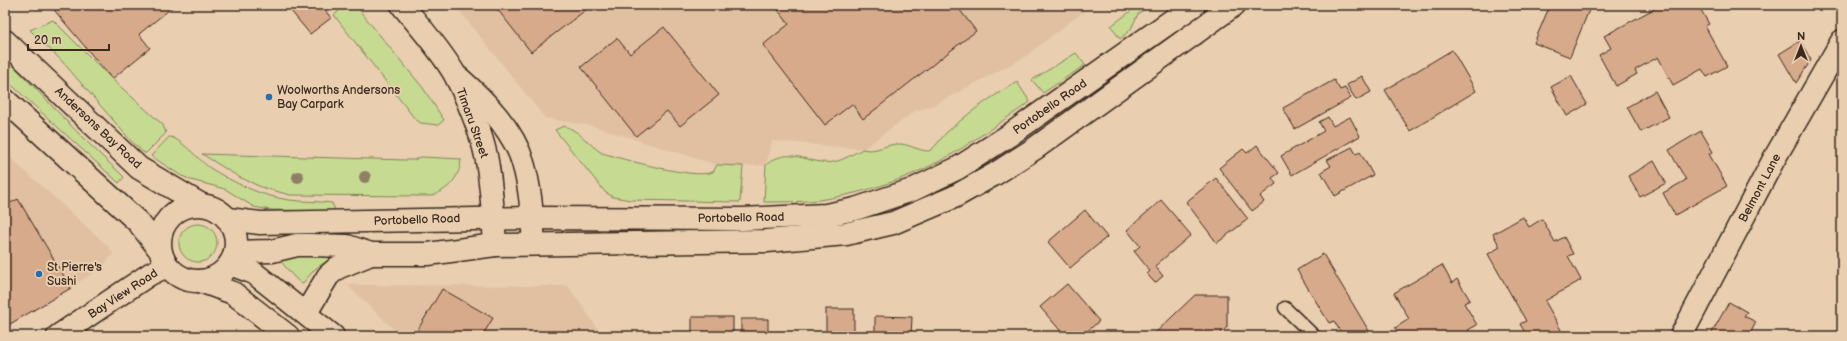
<svg xmlns="http://www.w3.org/2000/svg" width="1847" height="341" viewBox="0 0 1847 341" font-family="'Balsamiq Sans',sans-serif">
<rect width="100%" height="100%" fill="#e9ceb0"/>
<filter id="ink" filterUnits="userSpaceOnUse"><feTurbulence type="fractalNoise" baseFrequency=".025" numOctaves="2"/><feDisplacementMap in="SourceGraphic" scale="8" xChannelSelector="R" yChannelSelector="G"/><feConvolveMatrix kernelMatrix="1 2 1 2 8 2 1 2 1" color-interpolation-filters="sRGB"/></filter>
<g filter="url(#ink)">
<g fill="#e1c0a2">
<path d="M455,5H1092L1023,58L934,105L915,111L863,149L772,141L766,165L743,166L717,165L593,126L545,118Z"/>
<path d="M5,153L109,247L113,254L102,268L5,326Z"/>
<path d="M347,285L568,286L603,336H401Z"/>
</g>
<g fill="#c6db91" stroke="#808258">
<path d="M335,5H355L423,88L444,120L438,125L421,123L415,119L334,15L339,11Z"/>
<path d="M1139,5H1150L1138,14L1131,29L1120,39L1111,26Z"/>
<path d="M53,20L113,80L163,125L166,133L146,153H144L132,142L61,60L30,30Z"/>
<path d="M1076,53L1085,65L1043,93L1032,80Z"/>
<path d="M5,57L82,137L124,177L119,183L5,79Z"/>
<path d="M1017,82L1030,102C1005,119 980,137 954,153C914,177 866,193 819,200C801,202 782,202 764,202L766,165C790,144 809,166 834,162C844,160 854,153 863,149C876,153 887,143 901,144C911,145 919,151 929,151C936,147 940,139 946,133C968,113 991,97 1017,82Z"/>
<path d="M564,126C579,130 589,145 602,153C623,159 695,180 713,172L717,165L743,166L740,202L631,200L613,197L605,192L555,130Z"/>
<path d="M169,137C178,136 201,162 210,168C234,183 261,196 289,200C304,202 318,201 332,203L335,210L332,211L270,210L254,207L225,189L191,180L180,175L151,156Z"/>
<path d="M202,154L406,160H414L421,157L461,159C460,177 449,190 431,196L290,195L261,187L239,177Z"/>
<circle cx="198" cy="243" r="19"/>
<path d="M300,253L331,256V258L315,269L302,284L294,277L279,259Z"/>
</g>
<g fill="#d7aa8b" stroke="#3b2a1e">
<path d="M50,5H172L174,6L139,34L150,48L112,79Z"/>
<path d="M286,5H321L331,18L310,34Z"/>
<path d="M494,5H592L531,52Z"/>
<path d="M774,5H956L976,31L863,119L852,104L825,125L763,45L789,24Z"/>
<path d="M1550,5H1591L1570,57L1534,43Z"/>
<path d="M1661,5H1698L1709,24L1705,26L1727,66L1707,77L1702,69L1673,85L1658,57L1635,70L1637,74L1616,86L1599,55L1611,48L1604,36Z"/>
<path d="M664,27L719,95L680,126L667,111L636,136L581,67L617,38L630,54Z"/>
<path d="M1800,41L1811,60L1796,83L1779,54Z"/>
<path d="M1452,50L1476,91L1410,131L1385,90Z"/>
<path d="M1362,76L1371,92L1356,100L1347,85Z"/>
<path d="M1571,76L1587,104L1567,116L1551,87Z"/>
<path d="M1334,80L1340,90L1345,88L1351,98L1295,129L1283,108Z"/>
<path d="M1655,91L1669,117L1641,132L1627,107Z"/>
<path d="M1328,117L1333,126L1350,117L1360,136L1292,175L1281,156L1324,131L1319,122Z"/>
<path d="M1701,131L1713,152L1709,154L1727,186L1675,215L1663,193L1686,180L1669,150Z"/>
<path d="M1257,145L1279,173L1272,178L1276,184L1260,196L1264,202L1252,211L1219,168L1243,149L1247,153Z"/>
<path d="M1352,147L1356,154L1360,152L1373,175L1335,196L1321,172L1331,166L1327,160Z"/>
<path d="M1654,161L1666,183L1640,197L1628,176Z"/>
<path d="M1216,178L1248,219L1217,243L1186,202Z"/>
<path d="M18,199L71,288L5,327V206Z"/>
<path d="M1161,200L1191,235L1155,266L1163,276L1155,283L1147,274L1150,271L1134,251L1140,246L1127,230Z"/>
<path d="M1085,210L1107,237L1070,268L1048,242Z"/>
<path d="M1523,217L1529,227L1542,219L1555,242L1564,237L1573,254L1568,256L1581,280L1545,301L1561,330L1550,336H1527L1520,324L1526,321L1488,254L1500,247L1493,234Z"/>
<path d="M1323,254L1372,336H1343L1334,321L1329,323L1297,270Z"/>
<path d="M1442,265L1452,283L1457,279L1470,300L1464,303L1477,325L1468,330L1470,332L1463,336H1422L1420,333L1414,336H1400L1395,328L1409,319L1394,293Z"/>
<path d="M1067,284L1099,321L1082,336H1065L1040,307Z"/>
<path d="M442,289L493,318L482,336H414Z"/>
<path d="M1195,295H1227V327L1218,336H1152Z"/>
<path d="M1729,302L1747,312L1744,316L1756,322L1749,336H1710Z"/>
<rect x="826" y="309" width="28" height="27"/>
<path d="M875,316L912,317L911,336H875Z"/>
<rect x="692" y="317" width="41" height="19"/>
<rect x="741" y="319" width="27" height="17"/>
</g>
<g fill="none" stroke-linecap="round" stroke-linejoin="round">
<g stroke="#3b2a1e" stroke-width="15">
<path id="service" d="M1285,308L1314,336"/>
</g>
<g stroke="#3b2a1e" stroke-width="25">
<g id="minor">
<path d="M402,5C420,27 440,49 454,73C466,95 481,132 486,156C492,185 493,215 495,245"/>
<path d="M459,78C484,100 514,130 523,163C531,189 532,217 534,244"/>
<path d="M1681,336L1774,159L1842,41"/>
</g>
</g>
<g stroke="#3b2a1e" stroke-width="25">
<path id="tertiary" d="M58,336L150,274L167,266"/>
</g>
<g stroke="#3b2a1e" stroke-width="25">
<g id="secondary">
<path d="M5,41L139,168L200,204"/>
<path d="M5,100L139,223L159,249"/>
<circle cx="198" cy="243" r="38"/>
<path d="M228,219L260,223L532,218L742,219L826,215L855,209L912,190L958,168L1008,136L1194,5"/>
<path d="M235,252L272,251L297,245H311L347,246L371,254H428L495,245L767,241L846,234L893,223L954,197L995,174L1034,149L1234,5"/>
<path d="M230,264L254,273L333,336"/>
<path d="M200,281L233,293L288,336"/>
<path d="M306,313L328,276L337,268L371,254"/>
</g>
</g>
<use href="#service" stroke="#e9ceb0" stroke-width="12"/>
<use href="#minor" stroke="#e9ceb0" stroke-width="22"/>
<use href="#tertiary" stroke="#e9ceb0" stroke-width="22"/>
<use href="#secondary" stroke="#e9ceb0" stroke-width="22"/>
</g>
<g fill="#917e66">
<circle cx="298" cy="177" r="6"/>
<circle cx="365" cy="177" r="6"/>
</g>
</g>
<g fill="#1f6fb2" stroke="#e9ceb0" stroke-width="1.5">
<circle cx="269" cy="97" r="4"/>
<circle cx="39" cy="274" r="4"/>
</g>
<g text-anchor="middle" dominant-baseline="central" stroke-width="4" stroke-linejoin="round" paint-order="stroke">
<g font-size="12" fill="#3b2a1e" stroke="#e9ceb0" text-anchor="start">
<text x="277" y="90">Woolworths Andersons<tspan x="277" dy="14">Bay Carpark</tspan></text>
<text x="47" y="267">St Pierre's<tspan x="47" dy="14">Sushi</tspan></text>
</g>
<g font-size="12" fill="#3b2a1e" stroke="#e9ceb0">
<text transform="translate(1050 107) rotate(-35)">Portobello Road</text>
<text transform="translate(472 123) rotate(70)">Timaru Street</text>
<text transform="translate(98 128) rotate(43)">Andersons Bay Road</text>
<text transform="translate(1760 188) rotate(-62)">Belmont Lane</text>
<text transform="translate(741 218) rotate(-1)">Portobello Road</text>
<text transform="translate(417 220) rotate(-2)">Portobello Road</text>
<text transform="translate(123 294) rotate(-33)">Bay View Road</text>
</g>
</g>
<rect width="1847" height="341" fill="none" stroke="#e9ceb0" stroke-width="20"/>
<rect x="10" y="10" width="1827" height="321" fill="none" stroke="#3b2a1e" stroke-width="1.5" filter="url(#ink)"/>
<g transform="translate(1801 46)" stroke="#e9ceb0" stroke-width="3" paint-order="stroke">
<path d="M0-3L7 15L0 10L-7 15Z" fill="#3b2a1e"/>
<text y="-6" font-size="11" font-weight="bold" text-anchor="middle" fill="#3b2a1e">N</text>
</g>
<path d="M28 44v6h81v-6" fill="none" stroke="#3b2a1e" stroke-width="2"/>
<text x="34" y="44" font-size="12" fill="#3b2a1e" stroke="#e9ceb0" stroke-width="3" paint-order="stroke">20 m</text>
</svg>
